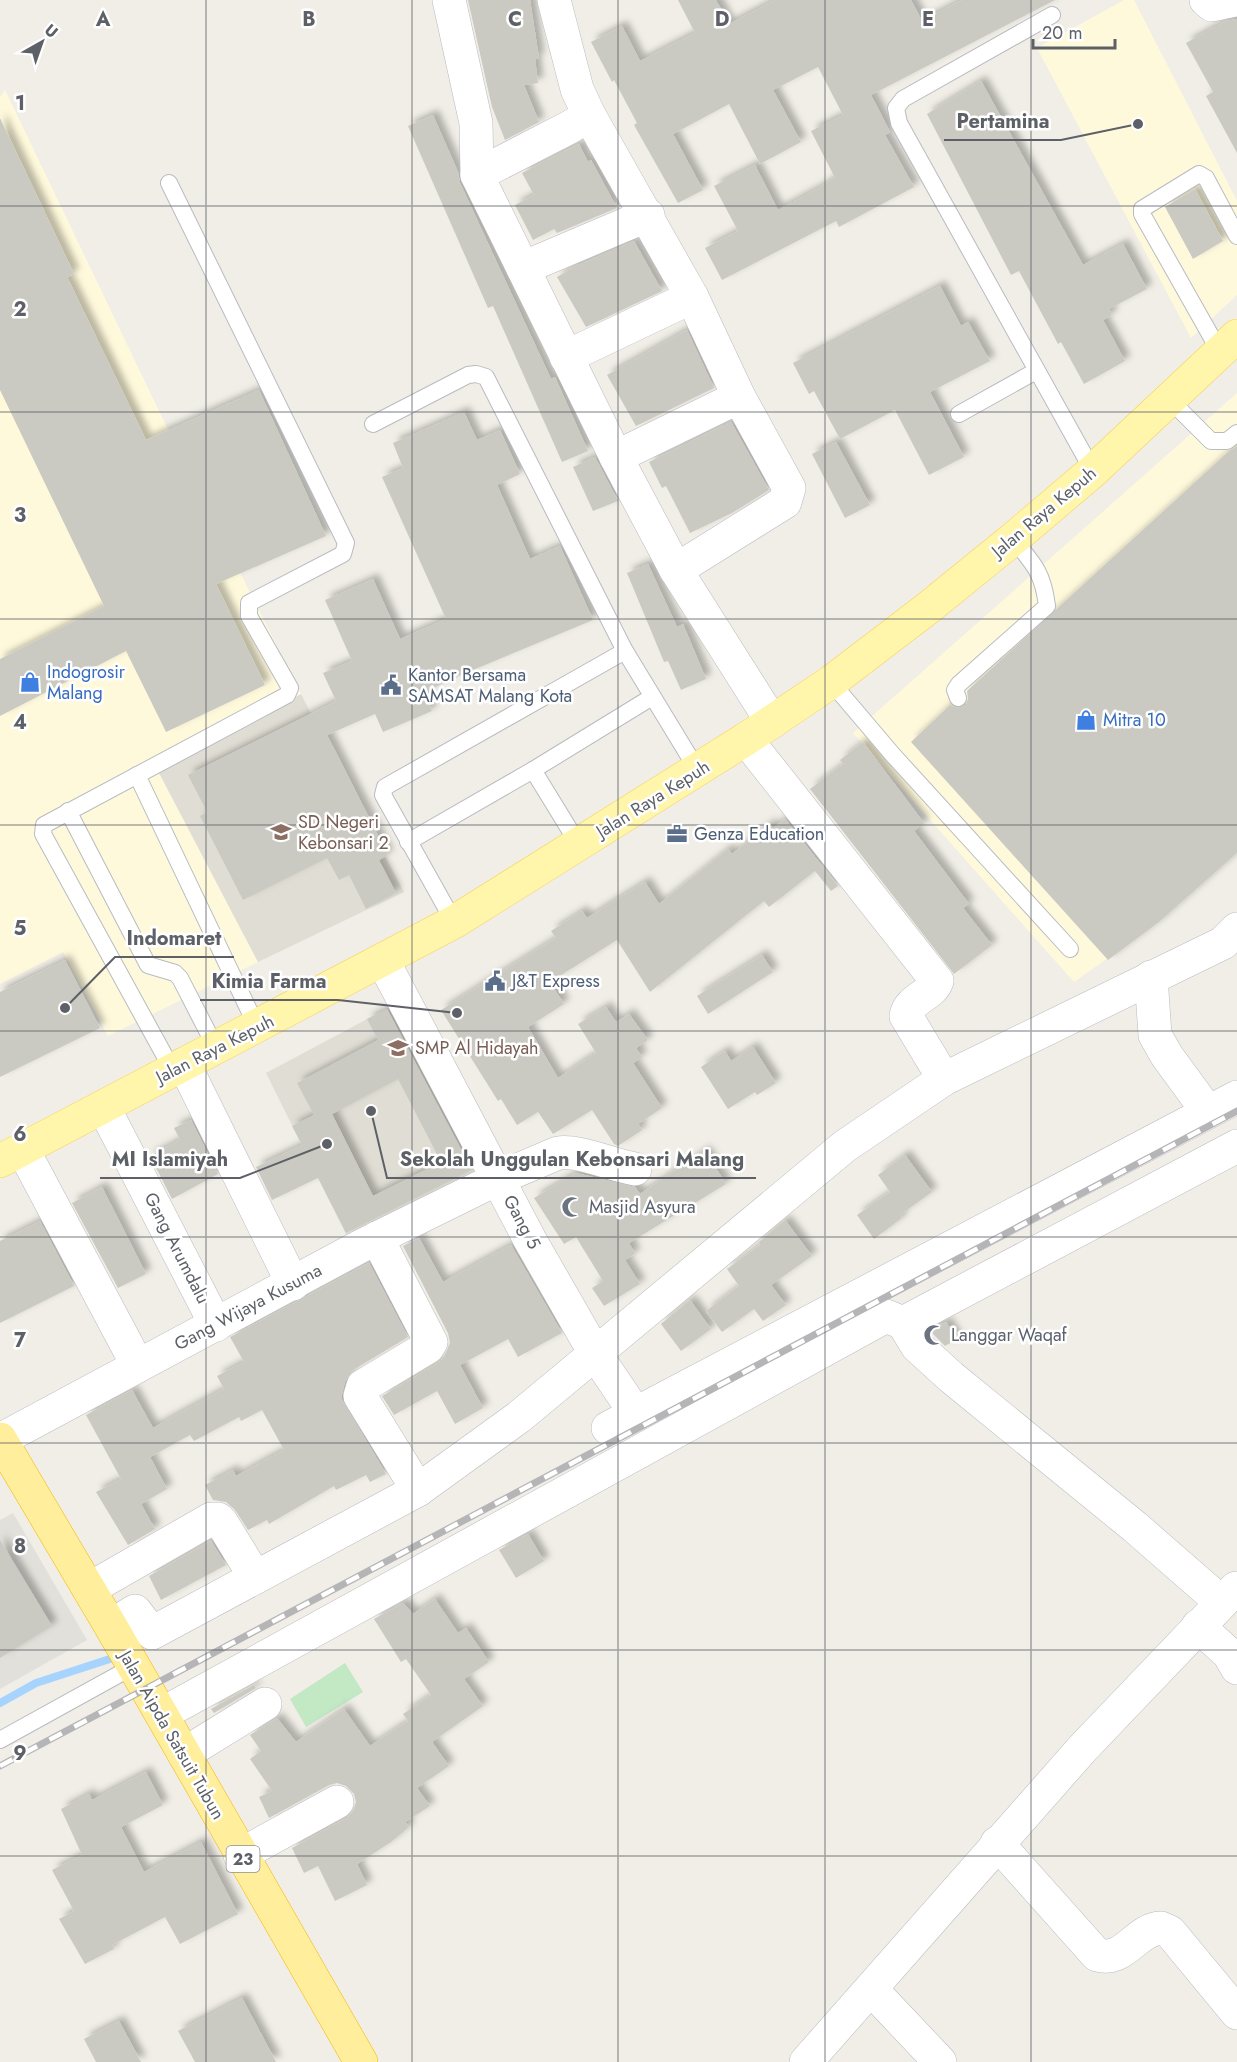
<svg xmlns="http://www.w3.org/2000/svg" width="1237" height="2062" viewBox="0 0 1237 2062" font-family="Jost,sans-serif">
<defs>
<filter id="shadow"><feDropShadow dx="5.5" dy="-5.5" stdDeviation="3" flood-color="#0004"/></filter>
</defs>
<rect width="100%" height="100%" fill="#f0eee6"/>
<g fill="#fff9dc">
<path d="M1124,0H1134L1237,201V295L1191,338L1037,48Z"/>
<path d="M5,90L159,411L301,694L158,771L258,962L108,1036L63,952L0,984V97Z"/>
<path d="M1237,393V853L1159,922L1074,982L853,733Z"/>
</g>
<path fill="#e1e0da" d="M13,1513L87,1640L0,1689V1520Z"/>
<g fill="#e0ded4">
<path d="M301,694L404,892L258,962L158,771Z"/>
<path d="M399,1002L492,1176L353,1248L266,1073Z"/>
</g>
<path fill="#c2e8c4" d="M345,1663L363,1692L306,1727L290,1699Z"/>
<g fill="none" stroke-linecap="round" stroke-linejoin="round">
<path stroke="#a7d4ff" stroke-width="8" d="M0,1703L36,1683L119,1656"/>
</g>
<g fill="#cbcac2" fill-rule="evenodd" filter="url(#shadow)">
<path d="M468,0H530L539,58L535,59L538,83L524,85L539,122L505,140L492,107Z"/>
<path d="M678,0H716L729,24L775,0H911L922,21L962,0H1055L871,95L890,132L885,135L914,187L839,227L836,221L722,280L705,248L738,231L714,186L755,165L778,210L819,188L835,178L811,131L843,115L818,67L773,90L801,142L760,164L729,104L673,134L703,190L678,203L634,125L637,123L614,80L612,82L591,42L622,26L640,61L695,33Z"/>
<path d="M1237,19V153L1206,96L1213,92L1186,43L1226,21Z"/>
<path d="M981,81L1083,265L1123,244L1147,289L1109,309L1112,315L1103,320L1125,361L1084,384L1061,342L1058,344L1019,271L1011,275L927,114Z"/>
<path d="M433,115L458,172L460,183L551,379L555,377L588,451L562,462L493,306L488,308L408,126Z"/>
<path d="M0,118L74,274L67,277L146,440L259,390L326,536L216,584L265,685L166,732L126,651L0,716V659L104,606L0,390Z"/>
<path d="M579,144L588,162L591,160L617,208L557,233L554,229L533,240L515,205L534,195L522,173Z"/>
<path d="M1195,189L1223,241L1193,259L1165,207Z"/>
<path d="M634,241L662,291L586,327L557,277L574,267Z"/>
<path d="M940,286L961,326L968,322L990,361L930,392L964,457L929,475L895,410L840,439L814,391L809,394L793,363Z"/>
<path d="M687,330L714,388L636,426L607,375Z"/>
<path d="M464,412L477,440L500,430L520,474L497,485L530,559L560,546L593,620L449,680L424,693L432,711L383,732L375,714L327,735L388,855L379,860L396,893L366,909L349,875L339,880L327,858L243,900L200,816L207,812L188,775L336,701L323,673L352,661L325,600L373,579L400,639L446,619L382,477L403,468L393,443Z"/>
<path d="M731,422L769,490L732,513L690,533L666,486L662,488L649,462Z"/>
<path d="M836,442L870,505L845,518L812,454Z"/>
<path d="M1237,446V853L1159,922L1108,960L911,742L950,705L957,708L966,705L968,699L967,691L1229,451Z"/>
<path d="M595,457L618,501L593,511L573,467Z"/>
<path d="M648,564L677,627L683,624L706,679L681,690L668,661L664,662L627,573Z"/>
<path d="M863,742L924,823L914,831L969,904L963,908L992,945L954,974L810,789L843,764L840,760Z"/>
<path d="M785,819L838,886L831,891L815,871L769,907L764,901L650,992L617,940L550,982L564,1004L528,1027L558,1078L596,1053L578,1024L606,1007L616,1022L629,1014L648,1040L636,1048L642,1057L633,1063L662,1108L638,1124L642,1130L618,1146L614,1144L592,1110L553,1134L538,1112L517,1125L501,1099L498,1101L441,1010L556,938L551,931L582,911L587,918L645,882L659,904L728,849L732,854L770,824L773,828Z"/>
<path d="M762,955L773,972L708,1014L697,996Z"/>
<path d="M65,960L100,1028L0,1077V992Z"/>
<path d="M387,1009L472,1170L346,1233L318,1178L272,1200L256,1167L302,1145L292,1126L314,1115L297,1083L378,1040L367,1019ZM398,1079L441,1162L373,1196L332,1114Z"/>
<path d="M753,1047L776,1083L757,1095L755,1092L728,1109L701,1067L725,1051L731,1061Z"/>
<path d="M191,1120L218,1174L172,1199L150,1156L180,1140L174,1128Z"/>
<path d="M705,1151L726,1184L629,1243L635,1254L625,1260L640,1284L604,1306L592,1288L603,1281L576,1237L564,1244L534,1198L576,1173L635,1187L640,1194Z"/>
<path d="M905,1155L932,1192L900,1215L902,1218L874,1239L857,1215L890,1192L878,1175Z"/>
<path d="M102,1187L146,1274L118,1288L72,1203Z"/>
<path d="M785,1220L812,1256L771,1285L786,1305L763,1321L754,1309L722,1332L706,1311L739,1286L727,1269L760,1245L759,1242Z"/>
<path d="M40,1221L74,1286L0,1323V1241Z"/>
<path d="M419,1238L443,1282L511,1245L562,1333L518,1357L508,1339L460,1365L483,1408L455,1424L437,1391L394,1415L382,1396L438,1363L444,1357L450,1343L448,1333L403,1246Z"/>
<path d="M369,1263L408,1337L353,1370L345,1381L341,1398L386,1474L370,1482L366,1475L336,1490L334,1486L269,1524L267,1520L248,1530L235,1510L226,1502L213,1500L205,1485L233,1470L236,1476L284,1450L262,1410L241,1421L239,1417L194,1441L190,1435L150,1457L167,1489L141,1504L155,1529L128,1545L96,1492L121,1479L86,1415L132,1390L153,1428L224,1389L217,1376L244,1362L230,1337Z"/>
<path d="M690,1300L711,1329L681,1351L661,1324Z"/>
<path d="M946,1322L957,1339L945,1346L929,1330Z"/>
<path d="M528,1534L544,1561L516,1578L499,1550Z"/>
<path d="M0,1540L52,1626L0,1658Z"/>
<path d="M211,1541L226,1565L161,1600L149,1576Z"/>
<path d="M435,1599L458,1633L466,1628L489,1662L464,1679L483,1706L432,1742L449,1766L417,1788L430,1806L405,1822L409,1827L391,1842L357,1864L367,1885L335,1901L318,1866L304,1873L292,1848L346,1818L353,1811L356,1802L354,1794L346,1786L337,1783L329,1785L269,1818L259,1797L272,1791L250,1759L261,1751L250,1735L277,1718L296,1742L344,1709L370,1746L408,1721L403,1714L431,1695L406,1659L401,1662L374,1619L403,1603L413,1614Z"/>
<path d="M254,1685L256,1688L214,1713L211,1709Z"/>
<path d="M146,1772L163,1805L121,1827L144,1872L201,1842L238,1914L180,1944L165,1917L112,1945L114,1949L85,1964L59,1919L74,1911L52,1870L82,1855L61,1809L89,1794L92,1800Z"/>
<path d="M242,1998L276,2062H195L178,2031Z"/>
<path d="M119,2021L141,2062H96L84,2039Z"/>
</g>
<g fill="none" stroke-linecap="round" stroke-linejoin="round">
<g stroke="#b8bbc0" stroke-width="18">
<g id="service">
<path d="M1052,15L903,99L896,108L899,123L1093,471"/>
<path d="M169,183L346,543L343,554L249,603V616L290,688L287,695L44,825L43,834L173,1071"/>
<path d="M1220,352L1142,214V209L1199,174L1206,178L1237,236"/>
<path d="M1170,400L1211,441H1227L1237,433"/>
<path d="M959,414L1036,371"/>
<path d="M373,424L468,375L476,374L486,377L625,651L698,771"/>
<path d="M831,682L893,755L1070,949"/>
<path d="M958,698L955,690L959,684L1047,606C1043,573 1034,564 1013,539"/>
<path d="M533,770L579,845"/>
<path d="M137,775L257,1027"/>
<path d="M68,811L148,965L175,973L180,978L216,1048"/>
<path d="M408,842L533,770L652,697"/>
<path d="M454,922L383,795L385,787L625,651"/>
<path d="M0,1740L134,1666"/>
</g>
</g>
<g stroke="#b8bbc0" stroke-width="34">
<g id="minor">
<path d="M449,0L476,123L477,175L616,457L676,570L772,722"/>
<path d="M554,0L577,89L589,115L692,297L739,397L789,488L785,502L676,570"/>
<path d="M1206,0L1212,5L1235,0"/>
<path d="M477,175L570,127L589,115"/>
<path d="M523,268L648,215"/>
<path d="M566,357L692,297"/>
<path d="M616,457L739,397"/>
<path d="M746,739L937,981C932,996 909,998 906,1016L944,1079"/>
<path d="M383,961L530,1240L596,1355L636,1414"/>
<path d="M1151,977L1155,1035L1167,1056L1208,1112"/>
<path d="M184,1064L293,1284"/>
<path d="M104,1108L216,1325"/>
<path d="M23,1150L138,1366"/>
<path d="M377,1238L431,1342L428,1347L363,1386L360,1396L418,1490"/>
<path d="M903,1323L1237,1146"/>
<path d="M608,1428L1237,1097"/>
<path d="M0,1440L361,1246L499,1178L558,1153C580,1150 611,1165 635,1169"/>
<path d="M89,1589L211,1519H218L222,1523L255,1577"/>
<path d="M111,1626L135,1611L152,1633L418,1490L519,1417L845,1146L944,1079L1223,943L1237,929"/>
<path d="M1198,1626L1229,1654L1237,1668"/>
<path d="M162,1714L886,1316L903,1323L917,1346L951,1377L1135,1527L1221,1602"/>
<path d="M184,1754L265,1704"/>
<path d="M997,1843L1097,1955C1125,1963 1136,1929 1161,1928L1170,1932L1237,2013"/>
<path d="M240,1855L337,1802"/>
<path d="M871,1989L940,2062"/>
<path d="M806,2062L1083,1748L1236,1588"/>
</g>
</g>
<g stroke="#f6d25a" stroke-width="34">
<path id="primary" d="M0,1161L454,922L746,739L831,682L928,608L1013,539L1093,471L1237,336"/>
</g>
<g stroke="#f6b600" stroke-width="34">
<path id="trunk" d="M0,1439L110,1625L361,2062"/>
</g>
<use href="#service" stroke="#fff" stroke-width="16"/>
<use href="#minor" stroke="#fff" stroke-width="33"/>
<use href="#primary" stroke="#fff6ac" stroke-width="33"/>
<use href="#trunk" stroke="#ffef9d" stroke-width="33"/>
<g stroke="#b5b5b7" stroke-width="7">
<path id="rail" d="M0,1766L1237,1111"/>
</g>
<use href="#rail" stroke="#fff" stroke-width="4.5" stroke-dasharray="14" stroke-linecap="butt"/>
</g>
<path fill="none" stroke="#5d6167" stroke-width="1.5" stroke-opacity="0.55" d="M206,0V2062M412,0V2062M618,0V2062M825,0V2062M1031,0V2062M0,206H1237M0,412H1237M0,619H1237M0,825H1237M0,1031H1237M0,1237H1237M0,1443H1237M0,1650H1237M0,1856H1237"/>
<defs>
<g id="shop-bare" transform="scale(1.62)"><path d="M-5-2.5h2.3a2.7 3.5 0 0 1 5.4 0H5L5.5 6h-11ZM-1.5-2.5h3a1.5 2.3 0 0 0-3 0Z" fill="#3f7fe0" stroke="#fff" stroke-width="2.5" paint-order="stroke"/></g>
<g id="civic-bare" transform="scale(1.62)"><path d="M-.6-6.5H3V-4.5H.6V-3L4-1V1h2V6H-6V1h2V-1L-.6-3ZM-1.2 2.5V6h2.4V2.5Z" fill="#5c6f8a" stroke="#fff" stroke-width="2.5" paint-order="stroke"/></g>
<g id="school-bare" transform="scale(1.62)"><path d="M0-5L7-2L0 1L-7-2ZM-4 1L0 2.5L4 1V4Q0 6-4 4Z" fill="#8d6e63" stroke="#fff" stroke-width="2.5" paint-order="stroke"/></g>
<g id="office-bare" transform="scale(1.62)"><path d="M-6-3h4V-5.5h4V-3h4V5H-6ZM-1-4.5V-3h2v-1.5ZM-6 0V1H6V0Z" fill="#5c6f8a" stroke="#fff" stroke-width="2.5" paint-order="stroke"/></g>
<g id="mosque-bare" transform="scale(1.62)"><path d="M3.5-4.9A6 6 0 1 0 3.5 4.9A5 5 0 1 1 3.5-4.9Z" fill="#6b7280" stroke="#fff" stroke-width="2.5" paint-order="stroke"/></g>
</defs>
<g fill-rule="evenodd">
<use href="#shop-bare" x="30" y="682"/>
<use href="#civic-bare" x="391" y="685"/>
<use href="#shop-bare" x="1086" y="720"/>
<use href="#school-bare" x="281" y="832"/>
<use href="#office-bare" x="677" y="834"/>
<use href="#civic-bare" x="495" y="981"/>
<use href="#school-bare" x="398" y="1048"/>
<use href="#mosque-bare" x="572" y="1207"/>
<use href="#mosque-bare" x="934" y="1335"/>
</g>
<g text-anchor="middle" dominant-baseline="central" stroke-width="5" stroke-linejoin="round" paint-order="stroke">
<rect fill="#fff" stroke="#8e9095" stroke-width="1.5" x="226.5" y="1846" width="33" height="26" rx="4.5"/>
<g font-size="16" font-weight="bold" fill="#5d6167">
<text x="243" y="1859">23</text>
</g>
<g font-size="18" fill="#5d6167" stroke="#fff">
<text transform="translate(1044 512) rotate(-40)">Jalan Raya Kepuh</text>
<text transform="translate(653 799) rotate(-32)">Jalan Raya Kepuh</text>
<text transform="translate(215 1049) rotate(-27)">Jalan Raya Kepuh</text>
<text transform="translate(522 1222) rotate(62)">Gang 5</text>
<text transform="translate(177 1248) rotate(63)">Gang Arumdalu</text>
<text transform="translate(248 1307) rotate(-28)">Gang Wijaya Kusuma</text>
<text transform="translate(172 1735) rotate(60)">Jalan Aipda Satsuit Tubun</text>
</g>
<g font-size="18" fill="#366cbe" stroke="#fff" text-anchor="start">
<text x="47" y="672">Indogrosir<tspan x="47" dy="21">Malang</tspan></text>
<text x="1103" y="720">Mitra 10</text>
</g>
<g font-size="18" fill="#4e5e75" stroke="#fff" text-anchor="start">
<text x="408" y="675">Kantor Bersama<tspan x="408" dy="21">SAMSAT Malang Kota</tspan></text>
<text x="694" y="834">Genza Education</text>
<text x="512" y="981">J&amp;T Express</text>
</g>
<g font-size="18" fill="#785e54" stroke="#fff" text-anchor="start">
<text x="298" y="822">SD Negeri<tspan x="298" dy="21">Kebonsari 2</tspan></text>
<text x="415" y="1048">SMP Al Hidayah</text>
</g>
<g font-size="18" fill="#5b616d" stroke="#fff" text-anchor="start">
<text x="589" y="1207">Masjid Asyura</text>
<text x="951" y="1335">Langgar Waqaf</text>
</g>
</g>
<g font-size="20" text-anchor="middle" font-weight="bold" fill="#5d6167" stroke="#fff" stroke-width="5" stroke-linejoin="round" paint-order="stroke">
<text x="103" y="26">A</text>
<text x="309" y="26">B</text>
<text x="515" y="26">C</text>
<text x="722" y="26">D</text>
<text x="928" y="26">E</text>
<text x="20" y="110">1</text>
<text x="20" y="316">2</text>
<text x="20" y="522">3</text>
<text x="20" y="729">4</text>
<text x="20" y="935">5</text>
<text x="20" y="1141">6</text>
<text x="20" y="1347">7</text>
<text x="20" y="1553">8</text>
<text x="20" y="1760">9</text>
</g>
<path fill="none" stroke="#5d6167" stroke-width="2" d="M1138 124L1061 140H944M65 1008L115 957H234M457 1013L338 1000H200M327 1144L240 1178H100M371 1111L387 1178H756"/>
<g fill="#5d6167" stroke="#fff" stroke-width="2">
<circle cx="1138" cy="124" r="6"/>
<circle cx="65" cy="1008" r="6"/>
<circle cx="457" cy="1013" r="6"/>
<circle cx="327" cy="1144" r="6"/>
<circle cx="371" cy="1111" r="6"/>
</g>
<g font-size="20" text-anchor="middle" font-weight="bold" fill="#5d6167" stroke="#fff" stroke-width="5" stroke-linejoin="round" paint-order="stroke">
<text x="1003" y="128">Pertamina</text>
<text x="174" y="945">Indomaret</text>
<text x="269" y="988">Kimia Farma</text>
<text x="170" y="1166">MI Islamiyah</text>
<text x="572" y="1166">Sekolah Unggulan Kebonsari Malang</text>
</g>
<g transform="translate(42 42) rotate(40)" stroke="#ffffff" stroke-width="4.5" paint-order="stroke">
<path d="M0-4.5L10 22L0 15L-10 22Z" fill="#5d6167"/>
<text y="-9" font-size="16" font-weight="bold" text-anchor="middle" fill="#5d6167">U</text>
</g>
<path d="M1033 39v9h82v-9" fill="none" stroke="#5d6167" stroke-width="3"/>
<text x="1042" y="39" font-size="18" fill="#5d6167" stroke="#ffffff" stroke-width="4.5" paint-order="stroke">20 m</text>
</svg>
